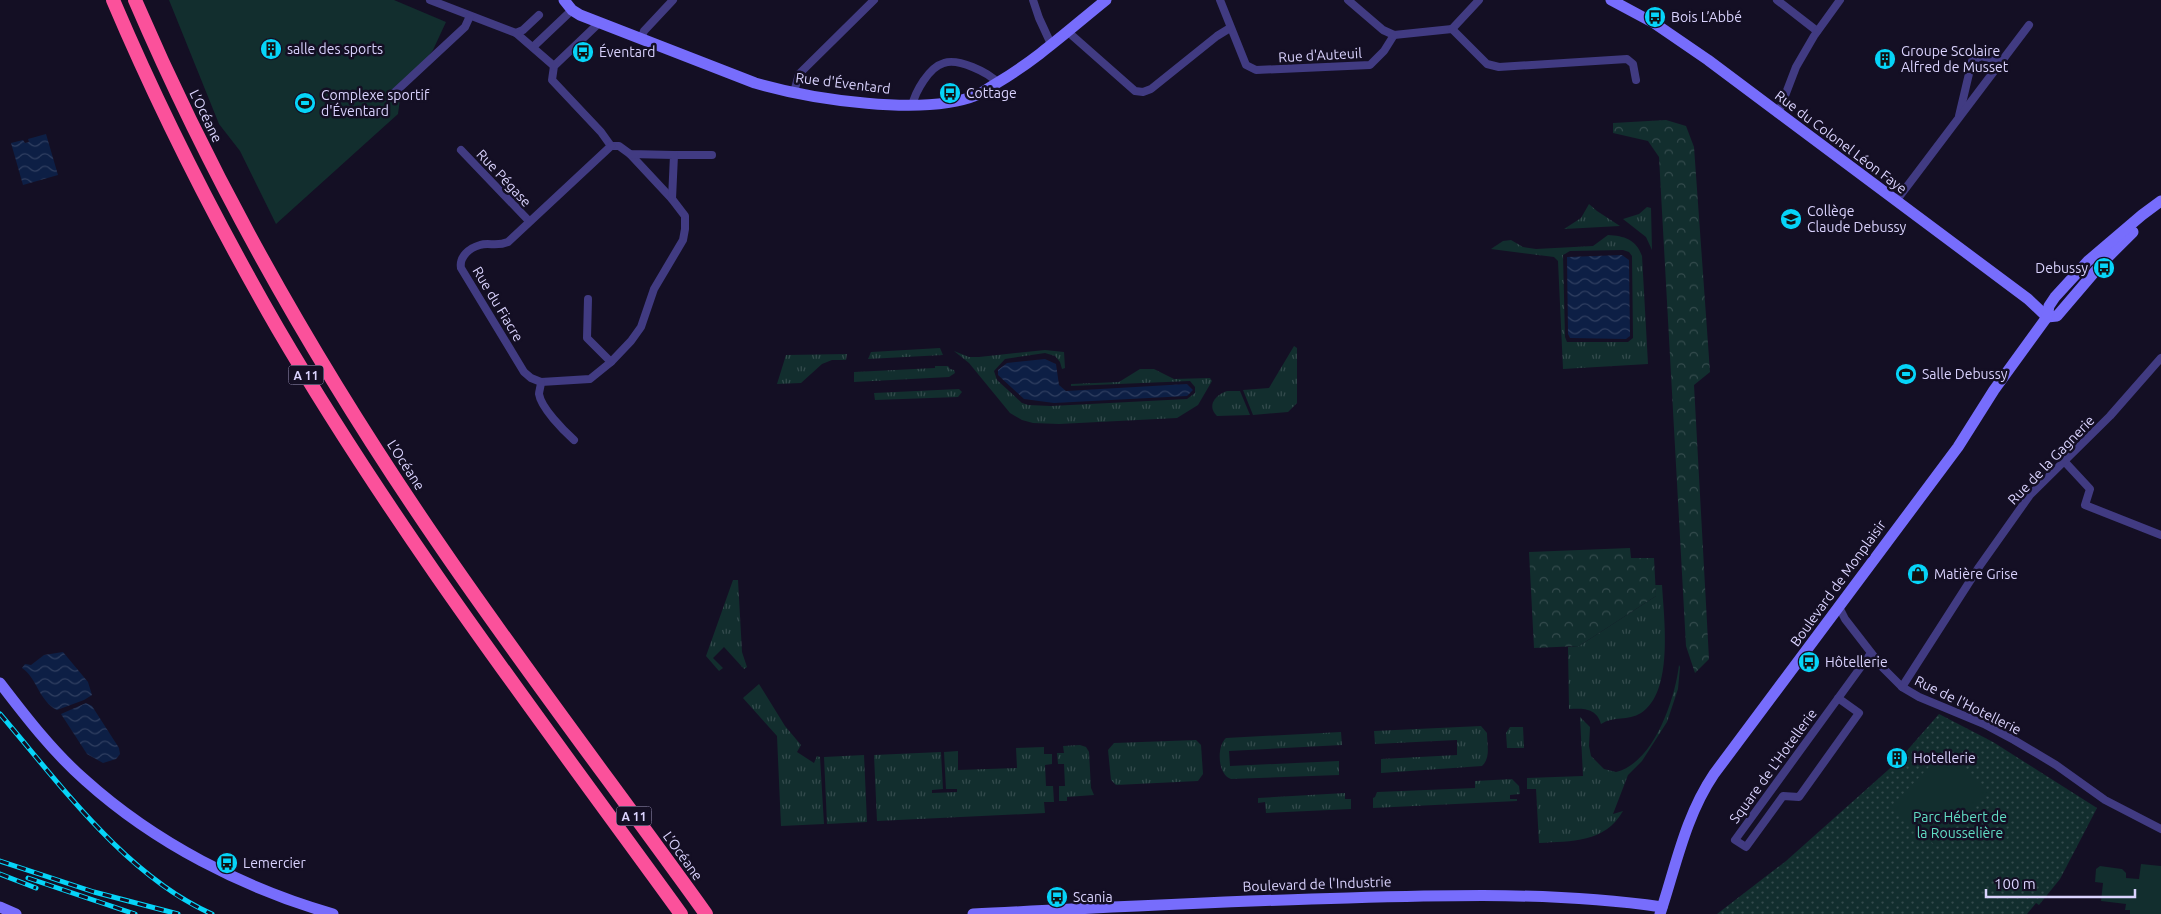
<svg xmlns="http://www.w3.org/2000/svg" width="2161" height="914" viewBox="0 0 2161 914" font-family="Ubuntu,sans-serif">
<defs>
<pattern id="grass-tufts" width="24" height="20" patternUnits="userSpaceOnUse" patternTransform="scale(1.25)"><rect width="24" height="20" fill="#122e2e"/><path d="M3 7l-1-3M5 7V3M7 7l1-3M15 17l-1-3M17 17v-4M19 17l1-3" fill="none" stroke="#344b4d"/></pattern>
<pattern id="forest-crowns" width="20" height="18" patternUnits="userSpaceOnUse" patternTransform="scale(1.25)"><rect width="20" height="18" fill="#122e2e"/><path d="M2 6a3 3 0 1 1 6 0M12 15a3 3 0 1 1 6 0" fill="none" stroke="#344b4d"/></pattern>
<pattern id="park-dots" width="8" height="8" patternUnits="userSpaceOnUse" patternTransform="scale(1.25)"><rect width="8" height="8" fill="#122e2e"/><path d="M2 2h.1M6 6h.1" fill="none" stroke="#344b4d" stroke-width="1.8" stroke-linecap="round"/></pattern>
<pattern id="water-waves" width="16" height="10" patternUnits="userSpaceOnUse" patternTransform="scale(1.25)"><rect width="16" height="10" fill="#0d1f45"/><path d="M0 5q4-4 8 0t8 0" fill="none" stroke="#303f61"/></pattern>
</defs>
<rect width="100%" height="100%" fill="#140f24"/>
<g fill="url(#grass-tufts)" fill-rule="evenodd">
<path d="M1589,204L1597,211L1620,226L1564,229L1581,218Z"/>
<path d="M1647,207L1651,208L1652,250L1646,237L1623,219L1639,214Z"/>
<path d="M1608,235C1624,236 1636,239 1642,256L1648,364L1563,369L1558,261L1554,257L1491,249L1503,241L1511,240L1523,247L1536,249L1593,246ZM1623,250L1629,252L1632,256L1633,338L1628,342H1567L1565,337L1563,255L1570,251Z"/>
<path d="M1294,346L1297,348V403L1288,412L1253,415L1243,390L1269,388Z"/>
<path d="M940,348L943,355L868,359L871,352Z"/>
<path d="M1045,350L1064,352L1065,368L1062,369L1060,362L1055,356L1045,353L1005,359L994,371L997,380L1022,403L1028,405L1051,406L1187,399L1195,393V387L1190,381L1071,386V384L1119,382L1140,369H1154L1174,379L1210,378L1212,381L1198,405L1177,418L1059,424L1033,423L1022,420L1010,413L969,363L954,351L969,357H979Z"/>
<path d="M847,354L846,360H832L822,364L801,383L777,384L786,355Z"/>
<path d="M935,366H948L950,369L954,370L955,373L949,377L854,382V372L935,368Z"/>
<path d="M959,389L962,392L958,397L875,400L874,393Z"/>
<path d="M1227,391H1240L1250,415L1217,416C1206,405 1216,395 1227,391Z"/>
<path d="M733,580H738L742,652L747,667L744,669L724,647L713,658L723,668L719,671L706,656Z"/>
<path d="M1655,585H1662C1664,619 1674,692 1641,713C1628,721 1613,716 1601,724C1597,708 1583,708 1569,709L1568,647L1579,646L1656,596Z"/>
<path d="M1679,665L1680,667L1678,689L1667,722L1642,761L1628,775L1613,814L1623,811C1605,843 1571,841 1539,843L1536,789H1527V778L1583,776L1580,717L1590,727L1589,746L1591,756L1604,769L1616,772C1654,763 1675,699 1679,665Z"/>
<path d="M759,684L785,726L801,745L797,752L814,763L817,756L820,757L824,824L781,826L777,736L743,698Z"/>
<path d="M1481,726L1487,733C1487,744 1491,758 1482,766L1381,773V759L1457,755V740L1375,744L1374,731Z"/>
<path d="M1510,727H1523L1524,748H1507L1506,733Z"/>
<path d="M1341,732L1342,745L1229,751L1230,766L1339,761V775L1231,779C1218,775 1216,747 1226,738Z"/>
<path d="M1196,740L1201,745L1203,774L1198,781L1116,785L1111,780L1108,750L1114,743Z"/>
<path d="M1080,745L1086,747L1089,752L1091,788L1094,795L1067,797V801H1059V786H1065L1064,764H1058L1057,753H1064L1063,746Z"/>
<path d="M1044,747V754H1052V764L1045,765L1046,786H1053L1054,802H1044L1045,813L877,821L874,755L941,752L943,789L932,790V793L957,792V789H946L944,752L958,751V770L1017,768L1016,748Z"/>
<path d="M864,755L867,822L827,824L824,757Z"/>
<path d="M1512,779L1519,786L1520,794L1510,795V799H1517V801L1373,808V798L1375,797L1377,792L1475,788V781Z"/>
<path d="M1345,793V799H1351V809L1266,813L1265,802L1258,803V798Z"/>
</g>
<g fill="url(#forest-crowns)">
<path d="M1666,120L1686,126L1694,147L1710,372L1694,385L1709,659L1695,673L1686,646L1659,157L1648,141L1613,133V123Z"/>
<path d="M1630,548L1631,558H1654L1656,596L1579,646L1534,648L1529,552Z"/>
</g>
<path fill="url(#park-dots)" d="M1939,714L1993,742L2097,808L2060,879L2039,905L2036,903L2027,914H1717L1786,861L1897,762Z"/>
<g fill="#122e2e">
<path d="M169,0H394L446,22L433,50L401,92L398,114L276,224L240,151L219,124Z"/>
<path d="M1944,751L1987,792L1936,846L1892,806Z"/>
<path d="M2141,864L2161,866V914H2130V910H2125L2126,904L2101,901L2103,883L2095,882L2096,869L2100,866L2122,869L2126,873V878L2139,879Z"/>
</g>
<g fill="url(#water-waves)">
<path d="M46,134L58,175L23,185L11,143L23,140L25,143L29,142L28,139Z"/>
<path d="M1622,255L1629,260L1630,336L1626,339L1570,338L1568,334L1567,257Z"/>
<path d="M1045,359L1056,364L1059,385L1066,391L1187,384L1193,390L1187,396L1054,403L1024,399L998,375V370L1007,363Z"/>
<path d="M63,652L88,682L92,695L84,700L57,710C39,701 37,678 22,668L25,664L31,665L44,655Z"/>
<path d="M86,703L92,706L119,748L120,754L116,759L103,763L87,754L61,714Z"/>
</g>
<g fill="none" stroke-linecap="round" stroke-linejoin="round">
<g stroke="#413b82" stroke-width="8">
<path d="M430,0L516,33L523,30L539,15"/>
<path d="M1033,0L1039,18L1051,44"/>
<path d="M1220,0L1246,65L1256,70L1370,65L1384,51L1394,35L1452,29"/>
<path d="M1348,0L1383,30L1394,35"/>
<path d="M1777,0L1817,31"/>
<path d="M599,23L554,66L552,80L601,132L611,146"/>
<path d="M1452,29L1487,64L1499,67L1627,59L1633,64L1636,80"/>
<path d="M1452,29L1479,0"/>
<path d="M1067,31L1135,91L1143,92L1151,89L1217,36L1230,28"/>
<path d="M516,33L554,66"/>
<path d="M641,39L644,31L673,0"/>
<path d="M533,47L572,10"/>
<path d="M794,92L799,74L874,0"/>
<path d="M394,93L465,27L470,16"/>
<path d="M912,106C915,92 929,67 944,63C958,58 988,72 998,83"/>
<path d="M1778,114L1796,67L1814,36L1840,0"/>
<path d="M1959,116L1972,61L1981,56L2001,61"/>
<path d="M461,150L529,221"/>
<path d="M630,154L672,199"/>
<path d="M674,155H712"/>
<path d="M1896,201L2029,25"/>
<path d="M588,299L587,338L611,362"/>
<path d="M541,382L590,379L611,362L631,341L641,327L654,289L683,240L685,229V216L672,199L674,155L630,154L619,146H611"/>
<path d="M574,440C564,431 541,408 539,394C539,391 541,386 541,382L531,378L524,372L461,268C459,257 469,248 480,245C489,242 496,247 508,242L611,146"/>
<path d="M2064,461L2090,489L2085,505L2161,535"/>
<path d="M1839,607L1845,619L1883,668L1902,687L1919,697L1984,724L2014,740L2056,765L2105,800L2161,829"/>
<path d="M1902,687L1979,567L2030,495L2110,416L2161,358"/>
<path d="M1838,698L1859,713L1799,797L1783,796L1746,847L1735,840L1871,653"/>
</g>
<g stroke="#776dfc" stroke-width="11">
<path d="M564,0L572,10L580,15L755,83C810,99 924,117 977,95C984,92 990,87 997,83C1036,60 1070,29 1106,0"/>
<path d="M1611,0L1654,23L1708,60L2028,299L2047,317"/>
<path d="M2047,317L2057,316L2104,261L2133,232"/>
<path d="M0,683C26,717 53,752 85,780C155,843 243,888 333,914"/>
<path d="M0,907L16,914"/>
<path d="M973,914C1098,908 1223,901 1348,898C1453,895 1558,892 1662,907"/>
<path d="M1660,914C1676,866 1685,817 1714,774L1958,447L1994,390L2047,317L2049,306L2055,297L2088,261L2142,215L2161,201"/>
</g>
<g stroke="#fb519b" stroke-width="14">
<path d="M113,0C161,113 217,223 278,329C398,534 542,722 681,914"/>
<path d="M135,0C217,191 321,372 439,544C525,670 617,790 706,914"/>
</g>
<g stroke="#06d4f8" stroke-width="5">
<g id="rail">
<path d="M0,714C60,784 126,876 212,914"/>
<path d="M0,861L94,892L178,914"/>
<path d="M0,874L36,888"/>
<path d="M28,878L135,914"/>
</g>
</g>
<use href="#rail" stroke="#140f24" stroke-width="3" stroke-dasharray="9" stroke-linecap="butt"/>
</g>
<defs>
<g id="bus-disc" transform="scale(1.125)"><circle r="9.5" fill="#06d4f8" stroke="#140f24"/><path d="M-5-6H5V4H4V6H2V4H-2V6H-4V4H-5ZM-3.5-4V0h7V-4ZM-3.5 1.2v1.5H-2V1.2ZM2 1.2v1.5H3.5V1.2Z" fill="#111"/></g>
<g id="building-disc" transform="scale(1.125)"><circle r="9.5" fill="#06d4f8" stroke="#140f24"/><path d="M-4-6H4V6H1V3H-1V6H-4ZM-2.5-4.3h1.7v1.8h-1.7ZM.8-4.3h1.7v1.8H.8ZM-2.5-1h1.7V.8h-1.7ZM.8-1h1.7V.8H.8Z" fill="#111"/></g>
<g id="stadium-disc" transform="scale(1.125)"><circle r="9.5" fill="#06d4f8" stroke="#140f24"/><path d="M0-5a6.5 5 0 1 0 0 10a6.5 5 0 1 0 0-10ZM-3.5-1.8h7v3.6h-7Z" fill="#111"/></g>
<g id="school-disc" transform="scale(1.125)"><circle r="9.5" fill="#06d4f8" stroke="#140f24"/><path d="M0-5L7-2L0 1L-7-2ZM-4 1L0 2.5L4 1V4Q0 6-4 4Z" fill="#111"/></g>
<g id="shop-disc" transform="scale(1.125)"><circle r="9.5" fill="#06d4f8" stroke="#140f24"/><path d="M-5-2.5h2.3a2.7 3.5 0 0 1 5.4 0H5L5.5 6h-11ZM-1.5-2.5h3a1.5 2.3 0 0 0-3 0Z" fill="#111"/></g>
</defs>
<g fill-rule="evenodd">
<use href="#bus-disc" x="1655" y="17"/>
<use href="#building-disc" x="271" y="49"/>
<use href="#bus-disc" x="583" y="52"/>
<use href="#building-disc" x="1885" y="59"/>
<use href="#bus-disc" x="950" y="93"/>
<use href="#stadium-disc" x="305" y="103"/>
<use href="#school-disc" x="1791" y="219"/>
<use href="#bus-disc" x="2104" y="268"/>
<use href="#stadium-disc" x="1906" y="374"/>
<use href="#shop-disc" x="1918" y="574"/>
<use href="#bus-disc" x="1809" y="662"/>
<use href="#building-disc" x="1897" y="758"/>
<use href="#bus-disc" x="227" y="863"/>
<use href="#bus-disc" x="1057" y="897"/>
</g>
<g text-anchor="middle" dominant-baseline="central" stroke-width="5" stroke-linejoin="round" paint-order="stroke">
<g fill="#140f24" stroke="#9f98bd" stroke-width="1">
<rect x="288.5" y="365.5" width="35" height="19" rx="4"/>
<rect x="616.5" y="806.5" width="35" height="19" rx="4"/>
</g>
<g font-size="12" font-weight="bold" fill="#dad3fe">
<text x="306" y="375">A 11</text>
<text x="634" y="816">A 11</text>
</g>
<g font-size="14" fill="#dad3fe" stroke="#140f24" text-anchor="start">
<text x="1671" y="17">Bois L’Abbé</text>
<text x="287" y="49">salle des sports</text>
<text x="1901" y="51">Groupe Scolaire<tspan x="1901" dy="16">Alfred de Musset</tspan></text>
<text x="599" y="52">Éventard</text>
<text x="966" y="93">Cottage</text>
<text x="321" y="95">Complexe sportif<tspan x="321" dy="16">d'Éventard</tspan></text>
<text x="1807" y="211">Collège<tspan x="1807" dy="16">Claude Debussy</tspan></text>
<text x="2088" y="268" text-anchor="end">Debussy</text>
<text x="1922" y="374">Salle Debussy</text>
<text x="1934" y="574">Matière Grise</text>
<text x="1825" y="662">Hôtellerie</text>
<text x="1913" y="758">Hotellerie</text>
<text x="243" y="863">Lemercier</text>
<text x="1073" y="897">Scania</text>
</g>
<g font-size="14" fill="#dad3fe" stroke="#140f24">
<text transform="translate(1320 55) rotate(-3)">Rue d'Auteuil</text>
<text transform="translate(843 83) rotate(7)">Rue d'Éventard</text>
<text transform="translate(206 116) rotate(64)">L’Océane</text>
<text transform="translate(1841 142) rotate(37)">Rue du Colonel Léon Faye</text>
<text transform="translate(504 178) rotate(47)">Rue Pégase</text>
<text transform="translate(498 304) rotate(59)">Rue du Fiacre</text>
<text transform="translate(2051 460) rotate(-46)">Rue de la Gagnerie</text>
<text transform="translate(406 465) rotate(57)">L’Océane</text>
<text transform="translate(1838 583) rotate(-54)">Boulevard de Monplaisir</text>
<text transform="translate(1968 705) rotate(26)">Rue de l'Hotellerie</text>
<text transform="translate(1773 766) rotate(-54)">Square de L'Hotellerie</text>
<text transform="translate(683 856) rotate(54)">L’Océane</text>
<text transform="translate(1317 884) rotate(-2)">Boulevard de l'Industrie</text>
</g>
<g font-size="14" fill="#61ddc4" stroke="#140f24">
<text x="1960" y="817">Parc Hébert de<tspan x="1960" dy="16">la Rousselière</tspan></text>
</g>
</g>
<path d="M1986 889v8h149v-8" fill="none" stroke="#dad3fe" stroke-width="2.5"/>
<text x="1994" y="889" font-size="15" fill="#dad3fe" stroke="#140f24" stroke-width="4" paint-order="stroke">100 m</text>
</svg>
